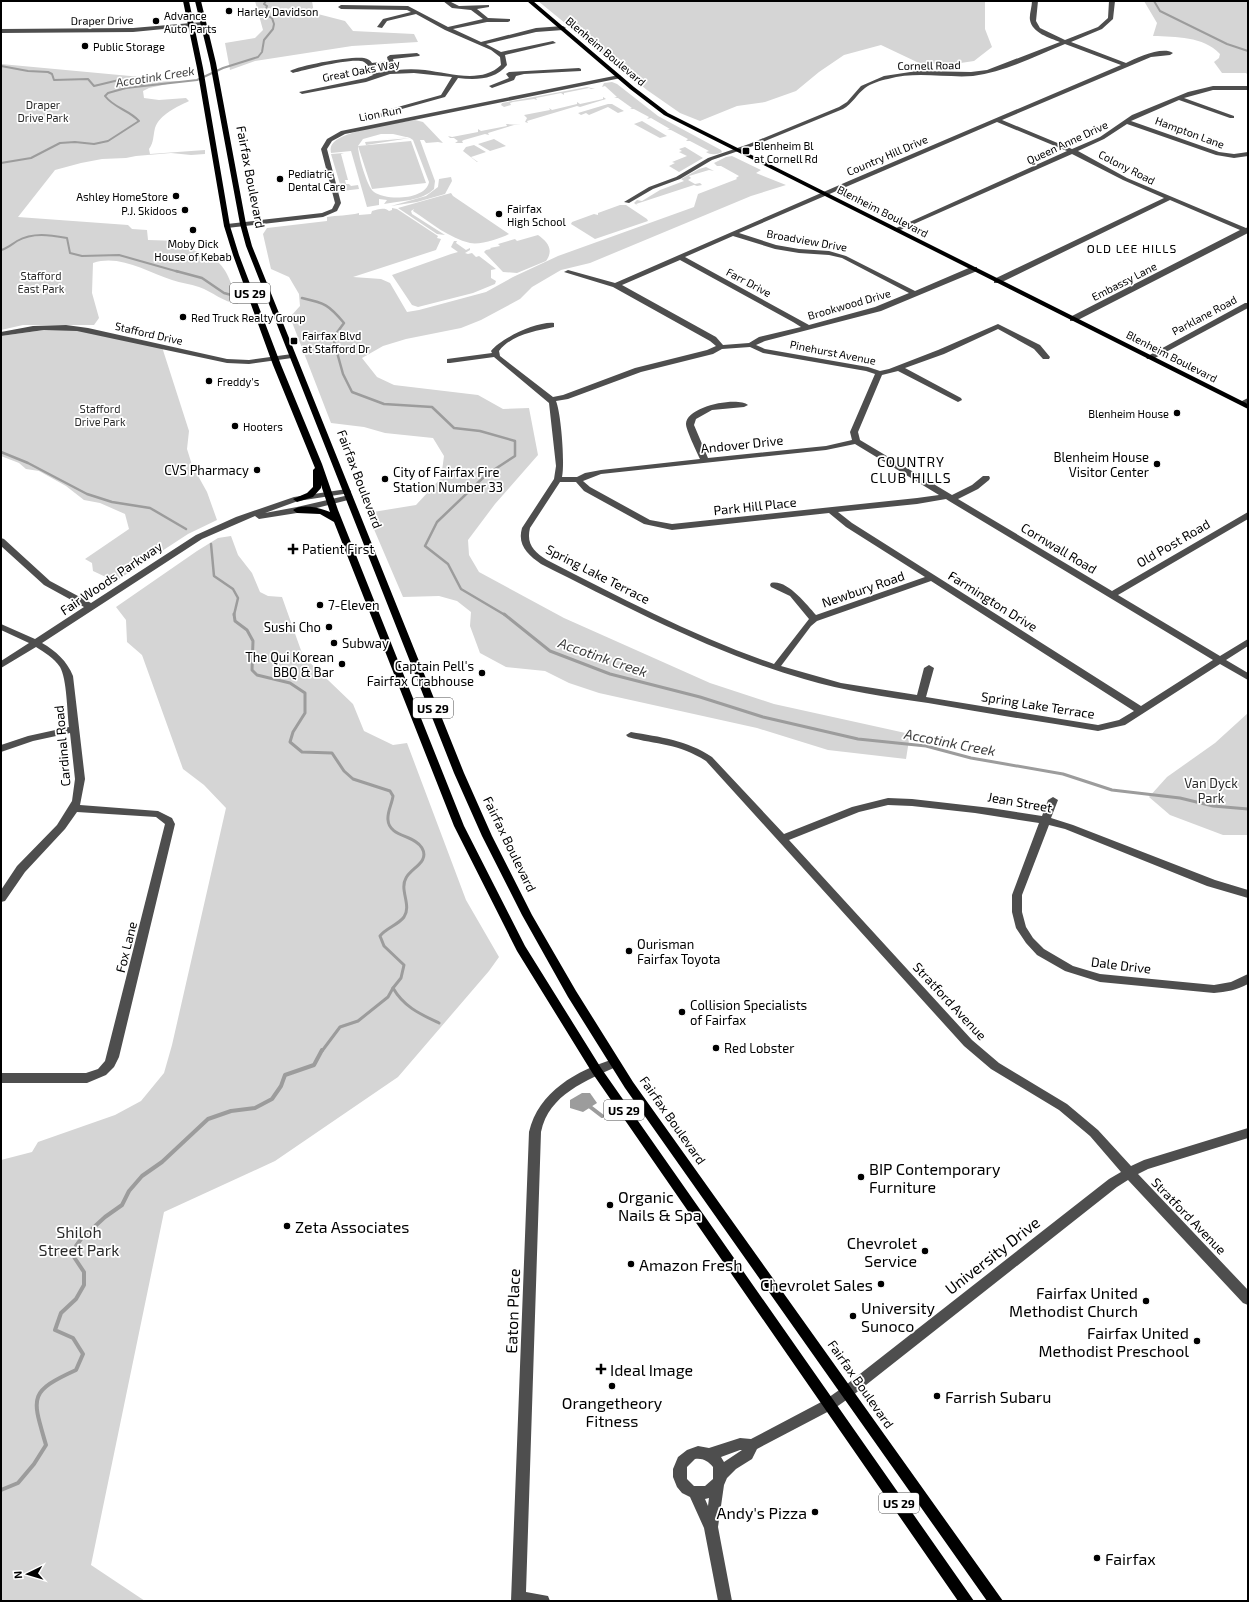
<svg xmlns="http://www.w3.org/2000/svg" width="1249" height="1602" viewBox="0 0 1249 1602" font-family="'Exo 2',sans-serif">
<rect width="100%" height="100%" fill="#fff"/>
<g fill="#d5d5d5" fill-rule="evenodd">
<path d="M255,1H312L314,13L345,21L353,31L414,34L418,42L352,46L255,61L230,70L225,43L255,38L263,30Z"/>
<path d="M538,1H985V29L992,47L974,61L954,64L919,63L881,45L844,55L819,72L796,91L765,102L737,106L700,121L680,113L647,90Z"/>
<path d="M1144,1H1248V75L1246,73H1222L1214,62L1219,58L1220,54C1203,36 1176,37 1153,36L1157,23Z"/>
<path d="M1,64L141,77L142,82L181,81L149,88L143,91L144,98L159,100L186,98L189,101C177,107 160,114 155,128C153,136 154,142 149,149L150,154L205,150V154L191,155L171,153L136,156L126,158L102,159L81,163L55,170L18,217L128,225L132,229L147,230L148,240L181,241C190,252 200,251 211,257C228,266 232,287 238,304C223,302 213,292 199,287C190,284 181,283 172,280C147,272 120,254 93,263L92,293L99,318L94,325H23L1,330Z"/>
<path d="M612,82L617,84L658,116L721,150L722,152C717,155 710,155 706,152L709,151L690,141H686L688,139L671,130H667L670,129L651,118L647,119L649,117L634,109H630L632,108L618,98H614L617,97L605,86L602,87L604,83Z"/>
<path d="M587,87L595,89H591L589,88L564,93V95L561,93L536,98L537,100L534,99L513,102L510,103L511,105L504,107L501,105L502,103Z"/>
<path d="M603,97L606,99L580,107L577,106L527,121L528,123L525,122L527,118L524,115L550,110L549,108L552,110L577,104V102L580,104L603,99Z"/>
<path d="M608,104H612L624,111L618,113L608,107L589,115L586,113L581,115L578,113Z"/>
<path d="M415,120L423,122L443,143L438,142L426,143L424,140H420L435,181L434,189C422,201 400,201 384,204L387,200L379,199V205L367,207L351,151L331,153C330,148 331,145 334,142C346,130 397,123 415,120ZM381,134H393L406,137L368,141L407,137L410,138L365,142L366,145L410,138L413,140L429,182C426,200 386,201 374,192C367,187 358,155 358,146L363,139Z"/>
<path d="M642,121L667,136L660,138L634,124Z"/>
<path d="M506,124L521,125H514L488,133L489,135L485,134L464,140L462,141L463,143H455L458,141L454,138H450L448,136L452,137L478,132V129L481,131L507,126Z"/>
<path d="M494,139L506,146L490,151L478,144Z"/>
<path d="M411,141L426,183L372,189L358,146Z"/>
<path d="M474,145L486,152L471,157L478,162H477L463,151L466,147Z"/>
<path d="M685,147L703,158L679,172L669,166L675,163L672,162L687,156L679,152L682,151L679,149Z"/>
<path d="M344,153L341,154L348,180H345L346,184H349L351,186L358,185L359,189L342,191L331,154Z"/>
<path d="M732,156L761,170L756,173L786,185L751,196L590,263L561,270L532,287L520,299L481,320L461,328L406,339L383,346L362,358L377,377L394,385L478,395L503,409L529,408L538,455L495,504L468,540L469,555L479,572L564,618L710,683L774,704L910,734L906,759L828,750L757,728L599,693L569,683L545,671L506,667L480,653L470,626L471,612L457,601L439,596L403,597L367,513L416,505L441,478L444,456L433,438L385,433L364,427L331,423L290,317L300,306L299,294L289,277L271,269L263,234L267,228L327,221V217C337,215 348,216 359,213V215L371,214L372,211C378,209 385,207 389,211L392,210V208L397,209L438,236L437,238L441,239L436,250L353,277L381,279L390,283L407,312L419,310L486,292L513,277L558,256L694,207L698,194L737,179L736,178L739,176L721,166H717L714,163L726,157Z"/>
<path d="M706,167L714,171L709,170L689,176L691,178L688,180L695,184L700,183L702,185L697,186L694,185L636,204L638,206L634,203L637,200L642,201L660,190L684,181L681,179L699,169Z"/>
<path d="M451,177L452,181L445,194L417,202L391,206L426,196L438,187L439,179Z"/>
<path d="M451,193L453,196L509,234C499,239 481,245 470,243C449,238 431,223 413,211L414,209L411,211L412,214L445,235L437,234L398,208Z"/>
<path d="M620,205H626L647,219L648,221L595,239L571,224L572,222L594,214L598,215V213Z"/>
<path d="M538,235C548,242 554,250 546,261L517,273L503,272L484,252L486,250L491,249L490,248L500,246L498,244L515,239L517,241Z"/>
<path d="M454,241H457L456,243L466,250L470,248V250L465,253L468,254L472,253L476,257L479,256L496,269L491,270V278L496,281L495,284L473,293L418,307L412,305L392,275L451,254L458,252L451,247Z"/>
<path d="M66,327L162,347L189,431L187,449L192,465L207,492L217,520L188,534L119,579L115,577L108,578L93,571L92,563L85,559L129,529L125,514L100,503L84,500L66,486L39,471L26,469L19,463L1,456V336Z"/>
<path d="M231,536L238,555L252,573L260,592L268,596L282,597L303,656L353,704L364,731L393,745L407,743L466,900L499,957L489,971L398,1077L275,1161L164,1212L91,1565L145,1601H1V1160L32,1152L38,1142L115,1115L141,1101L164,1073L172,1045L226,808L204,785L183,769L142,655L127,642L126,620L116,607L197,551L218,538Z"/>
<path d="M1248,713V835H1223L1170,815L1149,797L1167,777L1215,743Z"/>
</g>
<path fill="#9c9c9c" d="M582,1093H590L597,1103L583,1112L570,1108V1100Z"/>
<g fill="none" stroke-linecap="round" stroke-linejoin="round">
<g stroke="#9c9c9c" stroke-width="2">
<path d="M1154,1L1160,11L1227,44L1248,51"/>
<path d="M1,66L28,71L48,72L52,74L54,80L88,79L94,86L119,80L143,85"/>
<path d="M1,163L31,158L60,143L75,142L94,144L108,141L139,121C129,110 114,108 105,96L108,93L126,88L197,80L223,68L258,57L262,52L264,40L273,29L274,24L272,18L264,14L267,6L264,4L266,1"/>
<path d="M1,250C8,248 12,244 17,241C33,232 50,235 67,238L70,253L82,256L119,255L179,272"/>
</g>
<g stroke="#9c9c9c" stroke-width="2.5">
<path d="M176,271L202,278L224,293L235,296"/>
<path d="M302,298C325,303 329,305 344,323L333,338L343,374L352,392L384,404L432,407L454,428L480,431L515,441V456L486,475L437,522L425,546L448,564L461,589L505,615"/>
<path d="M1,452L28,463L87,494L112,502L150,508L186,529"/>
<path d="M211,544L214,576L233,589L238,598L234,615"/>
</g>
<g stroke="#9c9c9c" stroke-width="3">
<path d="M234,614L235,621L247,630L253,641L252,670L257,675L290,683L305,693V713L293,732L290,742L302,752L332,753L344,771L353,779L390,791L393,796C392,804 387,812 388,820C389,837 415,835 422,848C430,862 411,868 406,878C399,890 412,905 404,917C398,925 386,928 380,936L384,946L404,965L401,978L393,988C404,1007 420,1014 439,1023"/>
<path d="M504,614L550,651L610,674L700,697L763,717L858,739L926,746L971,758L1063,774L1112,790L1180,798L1213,806L1248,809"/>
<path d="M322,1051L340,1027L358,1021L388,997L393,988"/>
</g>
<g stroke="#9c9c9c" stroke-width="4">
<path d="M589,1106L602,1116"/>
<path d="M1,1490L18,1483L34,1464L46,1445C32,1397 28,1392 76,1370L83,1354L73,1338L55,1330L61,1313L76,1299L84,1285V1272L74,1257L76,1246L81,1239L105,1217L122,1205L129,1191L142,1176L162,1162L208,1119L231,1111L255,1108L272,1099L281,1086L285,1075L314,1065L322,1050"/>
</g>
<g fill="#4e4e4e" fill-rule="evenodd">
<path d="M443,1H449L459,6L489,5V7L477,9L488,18L510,19V21L508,22H487L453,29L481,42L536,28L563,26L566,28L563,30L536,32L486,44L501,52L553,41L556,43L505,55L507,65C495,80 476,80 458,78L445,97L391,112L381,117L378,115L387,110L441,95L452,77L414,73L390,74L366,82L302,94L299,92L366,78L373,75C370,71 368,64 364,62C353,57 306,70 293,73L290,71C300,65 352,56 364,58C368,59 370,60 372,63L388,61L387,57L390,55L417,53L420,55L419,56L393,59L397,70C406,69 416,69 425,70C449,73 482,84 501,65L500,57L491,50L445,30L416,14L387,21L382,28L377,27L383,19L411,12L407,10L341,9L338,7L341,5L408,6L448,27L483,19L471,10L452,8ZM388,65L391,70L377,73L374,66Z"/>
<path d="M1032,1H1038L1036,21L1040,28L1065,40L1098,27L1108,18L1109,1H1115L1113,19L1102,29L1071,42L1126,63C1137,58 1162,46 1173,53L1170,55L1151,57L1002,120L1072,149L1100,137L1132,115L1188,92L1213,86H1248V90H1213L1184,98L1234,116V118H1230L1179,100L1131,121L1219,152L1234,154L1248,152V156L1234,158L1216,155L1127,124L1104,139L1078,151L1127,178L1246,228L1248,227V233L1076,321H1070V317L1240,230L1170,200L1000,283H994V279L1164,198L1123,180L1072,154L898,231H894V229L1067,151L997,122L739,233L776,245L799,249L829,251L846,256L915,291L971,267H977V271L881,311L765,341L756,345L765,349L868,367L880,371L889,369L938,350L998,324L1040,345L1050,357L1049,359H1043L1034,349L998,329L944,354L905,368L961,398L962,400L958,402L898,371L882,375L858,432L860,440L952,495L972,485L983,476H989L990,478L989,480L978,489L958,499L1112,591L1248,512V519L1118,595L1220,656L1248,639V646L1226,660L1248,673V680L1220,664L1125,725L1098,731C1041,722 985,713 928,703C887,697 844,691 804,679C711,652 627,607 541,564C528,555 517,545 522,528L554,479L556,466L549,403L494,357L450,363H447V359L492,353L491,351C501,338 538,321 554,323V327C535,331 511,335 499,351L500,356L553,397L563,395L635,368L707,350L716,346L710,341L613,287L564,272L568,270L615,283L851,180L1121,65L1065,44C1036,56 1005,72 973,76C945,78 916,71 888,79C881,80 870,84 865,88C857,94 852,104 843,109L753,146L712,160L680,179L653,189L629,203L624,202L649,187L676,177L708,158L749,144L839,107L847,102L861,86L884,76L917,71L971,72L987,70L1060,42C1050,38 1032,33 1030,20C1029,15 1032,7 1032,1ZM733,236L775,249L799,253L829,255L842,258L909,293L875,307L809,325L685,257ZM680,260L793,322L801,327L759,337L749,343L723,345L716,337L622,285ZM750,347L763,353L866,371L875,374L850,432L852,440L826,446L708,458L694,425L696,419L712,410L744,407L748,405C738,396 686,406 686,424C686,430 697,452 700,459L601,470L585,473L577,477H562C565,463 561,413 556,401L568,399L641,372L713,354L722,349ZM855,444L939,495L917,498L672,524L650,520L590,487L583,481L601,474L826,450ZM560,482H576L584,491L644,524L672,530L829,513L846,527L925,577L816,615C806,604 787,579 771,583L770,585L771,587L790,596L809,619L774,664C695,637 621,598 547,560C534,552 526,544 530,528ZM946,499L949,501L1213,660L1141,706L852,523L838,512L917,504ZM931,581L1134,711L1119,720L1098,725L926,697L934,668L929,665L924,668L917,695L841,683L781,666L811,626L817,621Z"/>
<path d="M203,22L205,23V25L133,32L1,33V29L133,28Z"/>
<path d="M579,68L581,69V71L524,74L516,76L514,80L492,88L489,86L509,78L506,74L509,72Z"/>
<path d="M619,75L621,76V78L345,134L332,141L327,149L341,203L337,211L323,217L227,228L224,226L227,224L322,213L332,209L335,203L321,149L327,139L341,131Z"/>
<path d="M1245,303H1248V308L1153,359H1147L1146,357Z"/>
<path d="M66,325L88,328L227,359L249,360L292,354L296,356L292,358L249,364L227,363L77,331L44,330L1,336V332L33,326Z"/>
<path d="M1248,398V403L1242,405L1238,403Z"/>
<path d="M347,489L351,491L350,493L298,501L265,513L297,507L349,495L353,497L352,499L297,513L259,519L255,516L202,539L42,643C56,651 67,661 73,676L85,779L80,805L158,811L172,818L175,824L119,1057L114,1067L106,1075L87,1083H1V1073H86L98,1069L105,1061L165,824L156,817L77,812L65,829L25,872L5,901L1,902V890L17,866L57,825L72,801L75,779L70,733L33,741L1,752V745L28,736L69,727C67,712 67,679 60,667C54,658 44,652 36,647L1,668V661L29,643L1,630V624L35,639L84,607L44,585L1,546V538L4,539L50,581L91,603L196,535L236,517L294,497Z"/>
<path d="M631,732C660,737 687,740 712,757L784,834L852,807L888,798L912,799L991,808L1042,816L1048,800L1053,797L1058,800L1051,818L1073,825L1215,880L1248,890V898L1207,886L1065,829L1049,825L1022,895V912L1026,927L1033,938L1044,949L1073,966L1100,974L1214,985L1231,982L1248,974V984C1237,990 1226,992 1214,993L1100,982L1065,971L1037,955L1026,943L1016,928L1012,912V895L1039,823L975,813L912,806L888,805L859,812L789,840L972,1040L999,1063L1067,1104L1098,1130L1131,1166L1144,1160L1248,1128V1138L1148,1169L1138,1174L1248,1290V1305L1243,1303L1128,1180L1117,1187L852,1396L835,1408L757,1449L752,1459L736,1469L727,1478L724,1485L718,1527L732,1601H718L704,1528L690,1497L682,1493L677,1487L673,1477V1469L678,1457L687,1450L698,1446L709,1448L740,1438L751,1439L825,1400L842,1388L1109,1179L1121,1172L1090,1136L1059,1110L991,1069L964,1046L706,761C678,743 657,745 628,737L626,735ZM740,1450H742L724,1462L721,1457ZM695,1459C703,1458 708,1461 713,1467V1479L705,1486H694L687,1479V1467ZM709,1498L708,1506L705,1499Z"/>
<path d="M614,1059L618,1060L620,1063L618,1066C586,1081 549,1094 541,1132L526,1592L548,1596L550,1601H511L529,1132C538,1092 577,1070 614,1059Z"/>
</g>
<g fill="#000" fill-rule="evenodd">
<path d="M183,1H189L203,68L230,226L239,255L281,365L322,464L338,510L464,826L525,946L601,1068L974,1601H958L593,1074L517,951L454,826L334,522L320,514L297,513L293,510C301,503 321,508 330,512L321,485V488L313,497L297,502L293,499L307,493L313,487V470L315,468L273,365L233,255L224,226L197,68Z"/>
<path d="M195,1H201L216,63L246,224L252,246L464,773L492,836L532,915L576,991L633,1082L1003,1601H987L625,1088L568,997L522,915L482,836L454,773L246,246L240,224L210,63Z"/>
<path d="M527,1H533L634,87L668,113L1248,404V409L664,115L630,89Z"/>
</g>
</g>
<g fill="#000" stroke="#fff" stroke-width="1.5">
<circle cx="229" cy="11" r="4"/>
<circle cx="156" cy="21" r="4"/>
<circle cx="85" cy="46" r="4"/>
<rect x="742" y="147" width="8" height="8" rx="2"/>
<circle cx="280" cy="179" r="4"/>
<circle cx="176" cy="196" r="4"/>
<circle cx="185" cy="210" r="4"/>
<circle cx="499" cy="214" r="4"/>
<circle cx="193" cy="230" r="4"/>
<circle cx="183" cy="317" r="4"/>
<rect x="290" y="337" width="8" height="8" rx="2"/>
<circle cx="209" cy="381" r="4"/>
<circle cx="1177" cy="413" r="4"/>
<circle cx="235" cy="426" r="4"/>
<circle cx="1157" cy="464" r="4"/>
<circle cx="257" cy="470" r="4"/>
<circle cx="385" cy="479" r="4"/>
<path d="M291 543h4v4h4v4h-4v4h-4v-4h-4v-4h4z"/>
<circle cx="320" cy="605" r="4"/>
<circle cx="329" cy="627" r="4"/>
<circle cx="334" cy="643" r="4"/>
<circle cx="342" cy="664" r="4"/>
<circle cx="482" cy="673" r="4"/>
<circle cx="629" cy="951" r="4"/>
<circle cx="682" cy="1012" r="4"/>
<circle cx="716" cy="1048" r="4"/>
<circle cx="861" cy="1177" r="4"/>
<circle cx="610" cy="1205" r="4"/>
<circle cx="287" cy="1226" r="4"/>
<circle cx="925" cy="1251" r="4"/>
<circle cx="631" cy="1264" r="4"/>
<circle cx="881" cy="1284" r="4"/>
<circle cx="1146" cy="1301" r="4"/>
<circle cx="853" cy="1316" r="4"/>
<circle cx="1197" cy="1341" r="4"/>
<path d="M599 1363h4v4h4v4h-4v4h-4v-4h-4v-4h4z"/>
<circle cx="612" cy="1386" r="4"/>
<circle cx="937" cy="1396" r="4"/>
<circle cx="815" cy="1512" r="4"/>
<circle cx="1097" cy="1558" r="4"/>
</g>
<g text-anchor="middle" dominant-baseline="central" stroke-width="3.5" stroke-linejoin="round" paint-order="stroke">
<g font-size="11" fill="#000" stroke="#fff" text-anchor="start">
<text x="237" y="11">Harley Davidson</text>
<text x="164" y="15">Advance<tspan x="164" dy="13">Auto Parts</tspan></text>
<text x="93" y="46">Public Storage</text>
<text x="754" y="145">Blenheim Bl<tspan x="754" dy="13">at Cornell Rd</tspan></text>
<text x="288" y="173">Pediatric<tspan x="288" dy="13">Dental Care</tspan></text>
<text x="168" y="196" text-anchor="end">Ashley HomeStore</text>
<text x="507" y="208">Fairfax<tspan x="507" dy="13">High School</tspan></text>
<text x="177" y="210" text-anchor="end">P.J. Skidoos</text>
<text x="193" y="243" text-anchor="middle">Moby Dick<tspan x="193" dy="13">House of Kebab</tspan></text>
<text x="191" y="317">Red Truck Realty Group</text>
<text x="302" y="335">Fairfax Blvd<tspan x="302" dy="13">at Stafford Dr</tspan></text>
<text x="217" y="381">Freddy's</text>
<text x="1169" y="413" text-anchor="end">Blenheim House</text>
<text x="243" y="426">Hooters</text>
</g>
<g font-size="11" fill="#000" stroke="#fff">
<text transform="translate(102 20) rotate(-1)">Draper Drive</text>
<text transform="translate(606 51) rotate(40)">Blenheim Boulevard</text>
<text transform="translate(929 65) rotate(-1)">Cornell Road</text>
<text transform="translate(361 70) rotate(-11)">Great Oaks Way</text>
<text transform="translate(380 113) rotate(-11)">Lion Run</text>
<text transform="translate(1190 132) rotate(20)">Hampton Lane</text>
<text transform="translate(1067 142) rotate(-25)">Queen Anne Drive</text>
<text transform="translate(887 155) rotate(-23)">Country Hill Drive</text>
<text transform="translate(1127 167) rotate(27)">Colony Road</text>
<text transform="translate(883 211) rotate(27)">Blenheim Boulevard</text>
<text transform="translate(807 240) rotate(10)">Broadview Drive</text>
<text transform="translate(1124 281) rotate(-27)">Embassy Lane</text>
<text transform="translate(749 282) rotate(28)">Farr Drive</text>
<text transform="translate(849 304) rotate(-16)">Brookwood Drive</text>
<text transform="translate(1204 315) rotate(-28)">Parklane Road</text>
<text transform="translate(149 333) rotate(13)">Stafford Drive</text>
<text transform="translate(833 352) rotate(11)">Pinehurst Avenue</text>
<text transform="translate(1172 356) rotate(27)">Blenheim Boulevard</text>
</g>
<g font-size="11" fill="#2c2c2c" stroke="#fff">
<text x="43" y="104">Draper<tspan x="43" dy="13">Drive Park</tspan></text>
<text x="41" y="275">Stafford<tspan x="41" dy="13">East Park</tspan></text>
<text x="100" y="408">Stafford<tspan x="100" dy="13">Drive Park</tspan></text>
</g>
<g font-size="12" font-style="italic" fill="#3d3d3d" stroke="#fff">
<text transform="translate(155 76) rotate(-9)">Accotink Creek</text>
</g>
<g font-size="12" letter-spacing="1" fill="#000" stroke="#fff">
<text x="1132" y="248">OLD LEE HILLS</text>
</g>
<g fill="#fff" stroke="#4c4c4c" stroke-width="1">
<rect x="230" y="283" width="40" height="20" rx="3"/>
<rect x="413" y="698" width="40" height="20" rx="3"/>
<rect x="604" y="1100" width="40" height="20" rx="3"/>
<rect x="879" y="1493" width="40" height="20" rx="3"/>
</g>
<g font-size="12" font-weight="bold" fill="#000">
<text x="250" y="293">US 29</text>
<text x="433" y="708">US 29</text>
<text x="624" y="1110">US 29</text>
<text x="899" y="1503">US 29</text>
</g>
<g font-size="13" fill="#000" stroke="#fff">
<text transform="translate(251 177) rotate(79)">Fairfax Boulevard</text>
<text transform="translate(742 444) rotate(-6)">Andover Drive</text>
<text transform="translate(360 479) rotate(69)">Fairfax Boulevard</text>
<text transform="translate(755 506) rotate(-6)">Park Hill Place</text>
<text transform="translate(1173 543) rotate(-30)">Old Post Road</text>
<text transform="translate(1059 548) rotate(31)">Cornwall Road</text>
<text transform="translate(598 574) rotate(27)">Spring Lake Terrace</text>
<text transform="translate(111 578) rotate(-34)">Fair Woods Parkway</text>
<text transform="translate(863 589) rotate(-19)">Newbury Road</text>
<text transform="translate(993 601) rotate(32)">Farmington Drive</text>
<text transform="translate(1038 705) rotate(9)">Spring Lake Terrace</text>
<text transform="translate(62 746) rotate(-95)">Cardinal Road</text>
<text transform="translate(1020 802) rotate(10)">Jean Street</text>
<text transform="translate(510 844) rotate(64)">Fairfax Boulevard</text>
<text transform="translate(126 947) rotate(-76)">Fox Lane</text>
<text transform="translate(1121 965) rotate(7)">Dale Drive</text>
<text transform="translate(950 1001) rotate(47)">Stratford Avenue</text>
<text transform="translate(673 1120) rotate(55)">Fairfax Boulevard</text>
<text transform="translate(1189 1216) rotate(46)">Stratford Avenue</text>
<text transform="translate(861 1384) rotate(55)">Fairfax Boulevard</text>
</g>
<g font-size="13" fill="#000" stroke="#fff" text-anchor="start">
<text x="1149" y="457" text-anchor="end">Blenheim House<tspan x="1149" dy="15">Visitor Center</tspan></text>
<text x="249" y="470" text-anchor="end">CVS Pharmacy</text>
<text x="393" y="472">City of Fairfax Fire<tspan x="393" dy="15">Station Number 33</tspan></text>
<text x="302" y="549">Patient First</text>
<text x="328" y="605">7-Eleven</text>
<text x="321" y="627" text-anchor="end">Sushi Cho</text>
<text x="342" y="643">Subway</text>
<text x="334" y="657" text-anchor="end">The Qui Korean<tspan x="334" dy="15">BBQ &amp; Bar</tspan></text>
<text x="474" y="666" text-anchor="end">Captain Pell's<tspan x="474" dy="15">Fairfax Crabhouse</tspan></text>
<text x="637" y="944">Ourisman<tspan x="637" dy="15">Fairfax Toyota</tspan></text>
<text x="690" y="1005">Collision Specialists<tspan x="690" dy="15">of Fairfax</tspan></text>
<text x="724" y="1048">Red Lobster</text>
</g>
<g font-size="13" fill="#2c2c2c" stroke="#fff">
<text x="1211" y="783">Van Dyck<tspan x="1211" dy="15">Park</tspan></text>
</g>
<g font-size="14" letter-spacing="1" fill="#000" stroke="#fff">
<text x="911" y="461">COUNTRY<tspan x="911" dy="16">CLUB HILLS</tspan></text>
</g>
<g font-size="14" font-style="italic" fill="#3d3d3d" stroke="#fff">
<text transform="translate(603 657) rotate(19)">Accotink Creek</text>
<text transform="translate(950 742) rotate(11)">Accotink Creek</text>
</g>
<g font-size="16" fill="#000" stroke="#fff" text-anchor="start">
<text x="869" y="1168">BIP Contemporary<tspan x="869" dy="18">Furniture</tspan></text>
<text x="618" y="1196">Organic<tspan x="618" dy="18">Nails &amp; Spa</tspan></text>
<text x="295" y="1226">Zeta Associates</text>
<text x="917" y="1242" text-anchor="end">Chevrolet<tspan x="917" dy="18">Service</tspan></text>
<text x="639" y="1264">Amazon Fresh</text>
<text x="873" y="1284" text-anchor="end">Chevrolet Sales</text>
<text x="1138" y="1292" text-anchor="end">Fairfax United<tspan x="1138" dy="18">Methodist Church</tspan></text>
<text x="861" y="1307">University<tspan x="861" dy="18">Sunoco</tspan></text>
<text x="1189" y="1332" text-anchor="end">Fairfax United<tspan x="1189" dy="18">Methodist Preschool</tspan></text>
<text x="610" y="1369">Ideal Image</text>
<text x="945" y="1396">Farrish Subaru</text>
<text x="612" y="1402" text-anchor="middle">Orangetheory<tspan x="612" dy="18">Fitness</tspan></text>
<text x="807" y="1512" text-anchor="end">Andy's Pizza</text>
<text x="1105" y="1558">Fairfax</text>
</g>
<g font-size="16" fill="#2c2c2c" stroke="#fff">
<text x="79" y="1231">Shiloh<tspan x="79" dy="18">Street Park</tspan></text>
</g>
<g font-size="16" fill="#000" stroke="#fff">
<text transform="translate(992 1255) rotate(-38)">University Drive</text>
<text transform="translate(512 1311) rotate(-88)">Eaton Place</text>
</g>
</g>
<rect width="1249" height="1602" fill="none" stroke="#000000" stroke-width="4"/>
<g transform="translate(28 1574) rotate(265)" stroke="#ffffff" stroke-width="3" paint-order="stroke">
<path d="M0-3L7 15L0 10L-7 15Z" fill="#000000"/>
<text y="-6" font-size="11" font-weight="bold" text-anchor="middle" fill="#000000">N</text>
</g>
</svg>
